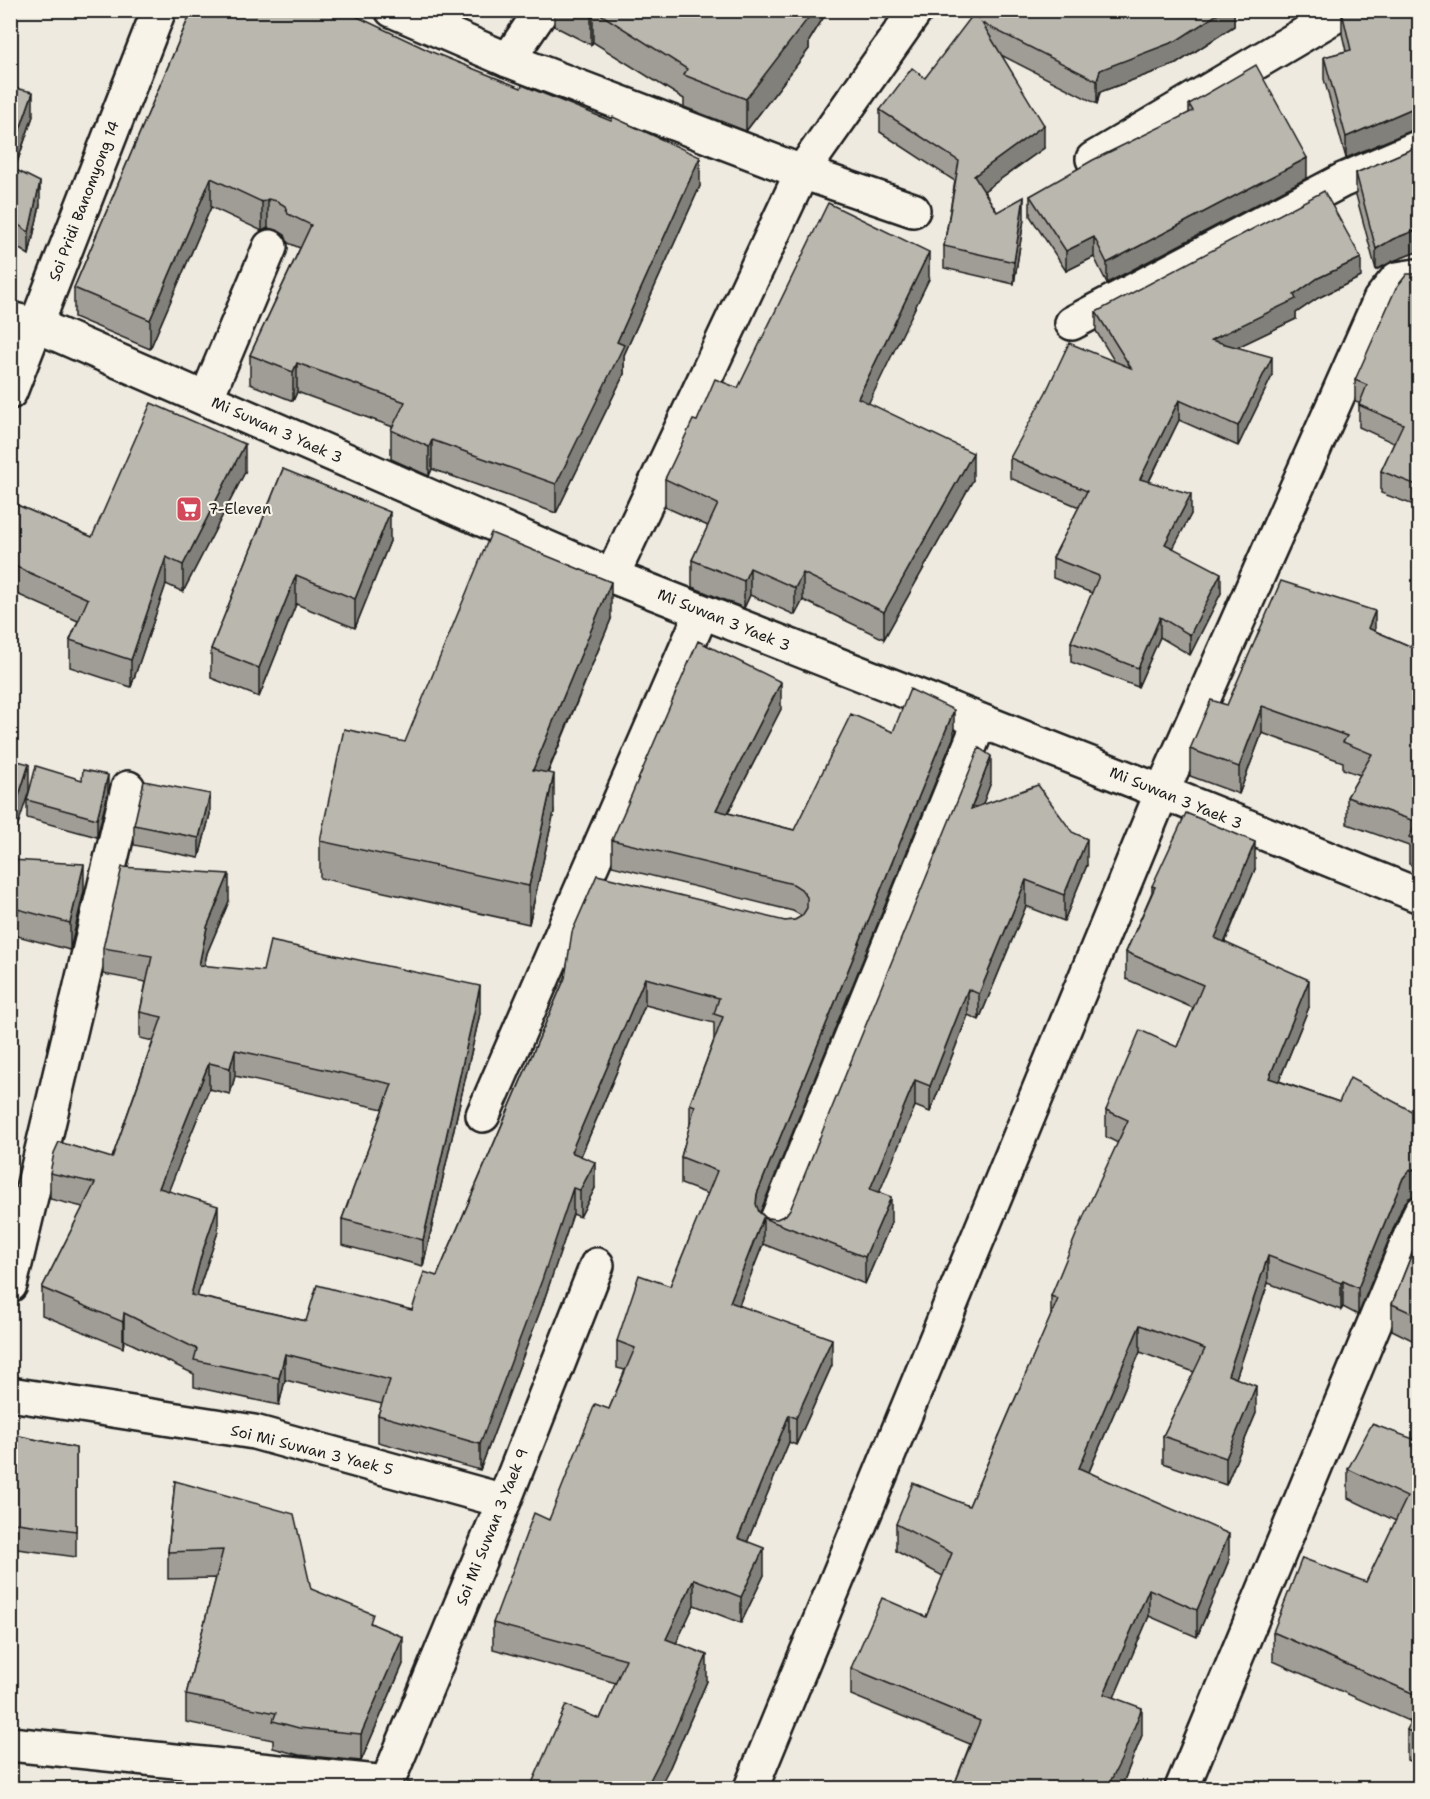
<svg xmlns="http://www.w3.org/2000/svg" width="1430" height="1799" viewBox="0 0 1430 1799" font-family="'Shantell Sans',sans-serif">
<rect width="100%" height="100%" fill="#eeeae0"/>
<filter id="ink" filterUnits="userSpaceOnUse"><feTurbulence type="fractalNoise" baseFrequency=".0167" numOctaves="2"/><feDisplacementMap in="SourceGraphic" scale="12" xChannelSelector="R" yChannelSelector="G"/><feConvolveMatrix kernelMatrix="1 2 1 2 8 2 1 2 1" color-interpolation-filters="sRGB"/></filter>
<g filter="url(#ink)">
<g fill="none" stroke-linecap="round" stroke-linejoin="round">
<g stroke="#1c1c1c" stroke-width="38">
<g id="minor">
<path d="M392,10L508,60L802,172L916,10"/>
<path d="M508,60L542,10"/>
<path d="M1093,159L1345,10"/>
<path d="M10,319L36,325L612,576L1162,792L1420,896"/>
<path d="M1072,323L1343,180L1420,147"/>
<path d="M10,392L159,10"/>
<path d="M206,399L270,247"/>
<path d="M612,576L802,172L913,210"/>
<path d="M483,1115L702,612"/>
<path d="M774,1227L980,721"/>
<path d="M10,1285L128,788"/>
<path d="M10,1394L254,1432L504,1501"/>
<path d="M10,1744L387,1783"/>
<path d="M385,1788L504,1501L597,1265"/>
<path d="M751,1788L1162,792L1380,300L1397,279L1416,276L1420,277"/>
<path d="M1182,1788L1420,1213"/>
</g>
</g>
<use href="#minor" stroke="#f7f3e8" stroke-width="33"/>
</g>
<g fill="#a09d96" stroke="#1c1c1c" stroke-width="1.5">
<path d="M192,10L700,186L624,355V374L556,513L432,469L429,476L391,459V430L393,427L297,392L293,401L250,384V355L300,248L288,243L285,235L277,230L268,228L262,231L211,207L150,349L74,317V288Z"/>
<path d="M554,10H828L809,41V49L746,131L684,107V99L593,42L591,45L554,26Z"/>
<path d="M1234,10V26L1176,64L1100,92L1097,104L1001,55L1044,148L984,191L997,212L1024,219L1014,284L944,268V246L955,181L880,132V110L925,78L979,18Z"/>
<path d="M1419,10V129L1413,130L1346,158L1324,79V57L1346,51L1342,34V12Z"/>
<path d="M10,87L33,116L15,169L40,205L29,255L10,243Z"/>
<path d="M1189,104L1307,178L1107,283L1094,257L1066,271L1030,216V196L1189,113Z"/>
<path d="M1419,146V259L1417,258V252L1393,261L1376,270L1356,195V173Z"/>
<path d="M1419,274V507L1381,493V471L1394,443L1359,427V403L1355,402V380Z"/>
<path d="M1361,277L1318,298L1296,313V319L1237,347L1272,376L1238,446L1179,420L1149,482L1191,514L1173,548L1221,593L1190,655L1160,637L1138,687L1071,662V642L1092,593L1053,578V558L1079,507L1010,478V458L1115,362L1096,331V312Z"/>
<path d="M929,279L868,403L973,480L884,639L803,600L795,615L750,595L744,608L692,587V560L708,526L665,507V479L697,421L738,388Z"/>
<path d="M283,469L390,541L355,628L296,604L259,697L211,678V649Z"/>
<path d="M245,472L183,592L166,584L131,687L70,667V640L78,621L10,591V502L92,537Z"/>
<path d="M611,619L548,773L554,812L529,924L320,878V841L405,742Z"/>
<path d="M1375,631L1419,650V868L1409,864V846L1347,824V797L1360,775L1343,769V762L1262,733L1239,794L1190,776V749L1227,705Z"/>
<path d="M781,709L728,813L794,830L893,732L954,736L760,1212L766,1218L777,1219L786,1215L791,1208L991,782L982,805L1087,865L1064,921L1026,906L979,1020L968,1015L930,1112L915,1106L879,1192L891,1223L865,1284L763,1244L739,1305L832,1365L796,1445L789,1442L747,1542L764,1575L741,1623L694,1605L676,1643L707,1681L670,1767L600,1719L616,1683L493,1649V1623L609,1409L625,1370L617,1368V1341L670,1286L708,1194L681,1184V1157L690,1125V1104L714,1040V1023L645,1005L581,1156L595,1188L580,1217L573,1214L542,1306L480,1470L378,1442V1415L382,1404L285,1380L279,1405L194,1387V1374L124,1340L123,1348L42,1315V1288L83,1207L50,1199V1173L112,1158L153,1041L140,1038V1012L146,982L103,974V948L229,901L207,953L204,966L480,1013L423,1266L342,1245V1219L383,1109L235,1076L230,1094L209,1089L168,1191L218,1232L201,1282L197,1296L306,1321L412,1310L437,1276L565,978L785,921L795,920L802,916L793,911L612,866V840Z"/>
<path d="M108,793L97,837L27,818V800Z"/>
<path d="M210,814L199,858L134,845V825Z"/>
<path d="M10,860L84,891L70,950L10,934Z"/>
<path d="M1255,869L1225,943L1309,1007L1279,1081L1339,1102L1419,1115V1195H1417L1409,1198L1403,1205L1358,1315L1343,1307L1341,1310L1268,1283L1236,1378L1256,1413L1226,1485L1163,1463V1436L1194,1372L1140,1352L1089,1472L1229,1560L1197,1637L1149,1616L1114,1697L1142,1735L1121,1788H953L970,1744L851,1695V1668L926,1617L943,1576L896,1551V1524L969,1506L1051,1316V1296L1118,1143L1106,1137V1110L1177,1047L1193,1008L1126,979V952L1152,892V886Z"/>
<path d="M1419,1236L1418,1343L1392,1330V1304Z"/>
<path d="M10,1434L76,1448V1557L10,1548Z"/>
<path d="M1419,1441V1765L1407,1760V1730L1411,1722L1273,1661V1632L1366,1582L1396,1521L1348,1498V1469Z"/>
<path d="M175,1481L311,1589L373,1624L403,1664L361,1761L299,1755L273,1748V1740L186,1722V1695L216,1578L168,1579V1552Z"/>
</g>
<g fill="#82807a" stroke="#1c1c1c" stroke-width="1.5">
<path d="M593,10V42L591,45V13Z"/>
<path d="M808,10H828L809,41V49L746,131V99Z"/>
<path d="M1224,10H1234V26L1176,64L1100,92L1097,104V81L1100,70Z"/>
<path d="M33,92V116L10,182V158Z"/>
<path d="M1413,108V130L1346,158V137Z"/>
<path d="M1044,125V148L974,198V176Z"/>
<path d="M700,157V186L624,355V374L556,513V484L617,342Z"/>
<path d="M1307,158V178L1107,283V263Z"/>
<path d="M211,178V207L150,349V320Z"/>
<path d="M40,182V205L29,255V232Z"/>
<path d="M1024,197V219L1014,284V262Z"/>
<path d="M268,199V228L262,231V202Z"/>
<path d="M1419,229V237L1417,236V252L1393,261L1376,270V249L1393,239Z"/>
<path d="M1094,237V257L1066,271V251Z"/>
<path d="M929,252V279L858,425V398Z"/>
<path d="M1361,258V277L1318,298L1296,313V319L1211,360V340L1294,295L1318,278Z"/>
<path d="M1272,357V376L1238,446V426Z"/>
<path d="M297,363V392L293,401V372Z"/>
<path d="M1179,400V420L1140,499V479Z"/>
<path d="M432,440V469L429,476V447Z"/>
<path d="M245,444V472L183,592V565Z"/>
<path d="M973,453V480L884,639V612Z"/>
<path d="M1191,494V514L1165,564V544Z"/>
<path d="M390,512V541L355,628V599Z"/>
<path d="M166,557V584L131,687V660Z"/>
<path d="M750,568V595L744,608V581Z"/>
<path d="M803,573V600L795,615V588Z"/>
<path d="M1221,573V593L1190,655V635Z"/>
<path d="M296,575V604L259,697V668Z"/>
<path d="M611,582V619L533,807V770Z"/>
<path d="M1375,611V638L1368,628Z"/>
<path d="M1160,617V637L1138,687V668Z"/>
<path d="M781,682V709L716,836V810Z"/>
<path d="M1262,706V733L1239,794V767Z"/>
<path d="M954,710V736L757,1220L756,1204L757,1194Z"/>
<path d="M991,756V782L971,836V809Z"/>
<path d="M29,764V791L10,850V824Z"/>
<path d="M554,774V812L529,924V886Z"/>
<path d="M108,775V793L97,837V819Z"/>
<path d="M210,794V814L199,858V838Z"/>
<path d="M1087,839V865L1064,921V895Z"/>
<path d="M1255,842V869L1215,965V938Z"/>
<path d="M84,864V891L70,950V923Z"/>
<path d="M229,874V901L207,953L199,992V965L207,927Z"/>
<path d="M1026,880V906L979,1020V994Z"/>
<path d="M645,978V1005L571,1179V1152Z"/>
<path d="M1309,980V1007L1269,1105V1078Z"/>
<path d="M480,986V1013L423,1266V1240Z"/>
<path d="M968,989V1015L930,1112V1086Z"/>
<path d="M235,1050V1076L230,1094V1068Z"/>
<path d="M209,1063V1089L159,1215V1188Z"/>
<path d="M915,1080V1106L870,1215V1189Z"/>
<path d="M595,1162V1188L580,1217V1190Z"/>
<path d="M1417,1168V1195L1409,1198L1403,1205L1358,1315V1288L1403,1178L1409,1171Z"/>
<path d="M573,1188V1214L542,1306L480,1470V1444Z"/>
<path d="M891,1197V1223L865,1284V1257Z"/>
<path d="M218,1206V1232L201,1282L191,1321V1295L201,1256Z"/>
<path d="M763,1218V1244L730,1328V1302Z"/>
<path d="M1268,1256V1283L1228,1402V1375Z"/>
<path d="M1343,1281V1307L1341,1310V1283Z"/>
<path d="M124,1313V1340L123,1348V1322Z"/>
<path d="M1419,1313V1340L1418,1343V1316Z"/>
<path d="M1140,1325V1352L1079,1495V1468Z"/>
<path d="M832,1339V1365L796,1445V1418Z"/>
<path d="M285,1354V1380L279,1405V1378Z"/>
<path d="M1256,1386V1413L1226,1485V1458Z"/>
<path d="M789,1415V1442L738,1564V1538Z"/>
<path d="M1229,1534V1560L1197,1637V1610Z"/>
<path d="M764,1548V1575L741,1623V1597Z"/>
<path d="M694,1579V1605L666,1665V1639Z"/>
<path d="M1149,1589V1616L1104,1721V1694Z"/>
<path d="M403,1637V1664L361,1761V1734Z"/>
<path d="M707,1655V1681L670,1767L659,1788H646Z"/>
<path d="M1142,1708V1735L1121,1788H1107Z"/>
</g>
<g fill="#bab7af" stroke="#1c1c1c" stroke-width="1.5">
<path d="M192,10H343L432,52L521,88L522,85L611,121L613,117L700,157L617,342L624,345L556,484L432,440L429,447L391,430L405,402L297,363L293,372L250,355L311,225L288,214L285,206L277,201L268,199L262,202L211,178L150,320L74,288Z"/>
<path d="M594,10H808L806,15L809,17L746,99L684,75L687,69Z"/>
<path d="M983,10H1224L1176,41L1100,70L1097,81L982,23L1044,125L974,176L997,212L1024,197L1014,262L944,246L959,161L880,110L912,68L925,78L975,12L979,18Z"/>
<path d="M1344,10H1419V107L1413,108L1346,137L1324,57L1351,50L1342,12Z"/>
<path d="M1256,65L1307,158L1107,263L1094,237L1066,251L1030,196L1093,160L1193,111L1189,104Z"/>
<path d="M10,87L33,92L10,158Z"/>
<path d="M1419,146V229L1393,239L1376,249L1356,173Z"/>
<path d="M10,167L40,182L29,232L10,219Z"/>
<path d="M1324,191L1361,258L1318,278L1294,295L1296,299L1211,340L1272,357L1238,426L1179,400L1140,479L1191,494L1165,544L1221,573L1190,635L1160,617L1138,668L1071,642L1099,576L1053,558L1087,491L1010,458L1046,392L1069,343L1131,368L1096,312Z"/>
<path d="M828,203L929,252L858,398L973,453L884,612L803,573L795,588L750,568L744,581L692,560L718,504L665,479L693,420L697,421L715,379L738,388Z"/>
<path d="M1407,274H1419V486L1381,471L1403,424L1359,405L1367,385L1355,380L1396,288Z"/>
<path d="M151,403L245,444L183,565L166,557L131,660L70,640L88,599L10,564V502L92,537Z"/>
<path d="M283,469L390,512L355,599L296,575L259,668L211,649Z"/>
<path d="M491,533L611,582L533,770L554,774L529,886L320,841L344,729L405,742Z"/>
<path d="M1281,581L1375,611L1368,628L1419,650V841L1409,837L1417,822L1347,797L1372,754L1343,742L1347,736L1262,706L1239,767L1190,749L1211,700L1227,705Z"/>
<path d="M698,641L781,682L716,810L794,830L851,714L893,732L910,689L954,710L757,1194L756,1204L759,1212L766,1218L777,1219L786,1215L791,1208L979,748L991,756L971,809L1038,785L1072,832L1087,839L1064,895L1026,880L979,994L968,989L930,1086L915,1080L870,1189L891,1197L865,1257L763,1218L730,1302L832,1339L796,1418L789,1415L738,1538L764,1548L741,1597L694,1579L666,1639L707,1655L670,1741L646,1788H530L566,1705L600,1719L626,1659L493,1623L534,1513L549,1520L595,1404L609,1409L635,1348L617,1341L639,1275L670,1286L717,1171L681,1157L695,1106L690,1104L723,1017L714,1014L719,998L645,978L571,1152L595,1162L580,1190L573,1188L542,1280L480,1444L378,1415L390,1380L285,1354L279,1378L194,1360L197,1349L124,1313L123,1322L42,1288L95,1183L50,1173L54,1153L59,1142L112,1158L162,1017L140,1012L152,956L103,948L122,867L229,874L207,927L199,965L263,971L270,941L480,986L423,1240L342,1219L392,1084L235,1050L230,1068L209,1063L159,1188L218,1206L201,1256L191,1295L306,1321L317,1285L412,1310L424,1272L437,1276L565,978L572,932L597,875L785,921L795,920L802,916L807,908V897L801,889L793,884L612,840Z"/>
<path d="M10,759L29,764L10,824Z"/>
<path d="M36,766L82,780L83,770L108,775L97,819L27,800Z"/>
<path d="M144,781L210,794L199,838L134,825Z"/>
<path d="M1186,813L1255,842L1215,938L1309,980L1269,1078L1339,1102L1350,1078L1419,1115V1168H1417L1409,1171L1403,1178L1358,1288L1343,1281L1341,1283L1268,1256L1228,1375L1256,1386L1226,1458L1163,1436L1205,1349L1140,1325L1079,1468L1229,1534L1197,1610L1149,1589L1104,1694L1142,1708L1121,1760L1107,1788H953L980,1721L851,1668L882,1598L926,1617L952,1553L896,1524L913,1483L969,1506L1058,1299L1051,1296L1085,1213L1128,1120L1106,1110L1140,1030L1177,1047L1203,985L1126,952L1155,887L1152,886Z"/>
<path d="M10,860L84,864L70,923L10,907Z"/>
<path d="M1419,1236V1313L1418,1316L1392,1304Z"/>
<path d="M1372,1424L1419,1441V1696L1273,1632L1302,1558L1366,1582L1407,1497L1348,1469Z"/>
<path d="M10,1434L76,1448V1531L10,1522Z"/>
<path d="M175,1481L294,1514L311,1589L373,1614L370,1623L403,1637L361,1734L299,1728L273,1721L276,1713L186,1695L223,1550L168,1552Z"/>
<path d="M1419,1701V1735L1407,1730Z"/>
<path d="M404,1781L430,1788H401Z"/>
<path d="M1258,1785L1267,1788H1256Z"/>
</g>
</g>
<defs>
<g id="supermarket-square" transform="scale(1.35)"><rect x="-9" y="-9" width="18" height="18" rx="4" fill="#d1495b" stroke="#f7f3e8"/><path d="M-6-5.5h2.5l.6 2H6L4.5 2H-2.5L-4.4-4H-6ZM-1.5 3.2a1.3 1.3 0 1 0 .1 0ZM3 3.2a1.3 1.3 0 1 0 .1 0Z" fill="#fff"/></g>
</defs>
<g fill-rule="evenodd">
<use href="#supermarket-square" x="189" y="509"/>
</g>
<g text-anchor="middle" dominant-baseline="central" stroke-width="4.5" stroke-linejoin="round" paint-order="stroke">
<g font-size="15" fill="#1c1c1c" stroke="#f7f3e8">
<text transform="translate(84 201) rotate(-69)">Soi Pridi Banomyong 14</text>
<text transform="translate(277 430) rotate(24)">Mi Suwan 3 Yaek 3</text>
<text transform="translate(724 620) rotate(22)">Mi Suwan 3 Yaek 3</text>
<text transform="translate(1176 798) rotate(22)">Mi Suwan 3 Yaek 3</text>
<text transform="translate(312 1450) rotate(14)">Soi Mi Suwan 3 Yaek 5</text>
<text transform="translate(492 1527) rotate(-68)">Soi Mi Suwan 3 Yaek 9</text>
</g>
<g font-size="15" fill="#1c1c1c" stroke="#f7f3e8" text-anchor="start">
<text x="208" y="509">7-Eleven</text>
</g>
</g>
<rect width="1430" height="1799" fill="none" stroke="#f7f3e8" stroke-width="36"/>
<rect x="18" y="18" width="1394" height="1763" fill="none" stroke="#1c1c1c" stroke-width="2" filter="url(#ink)"/>
</svg>
